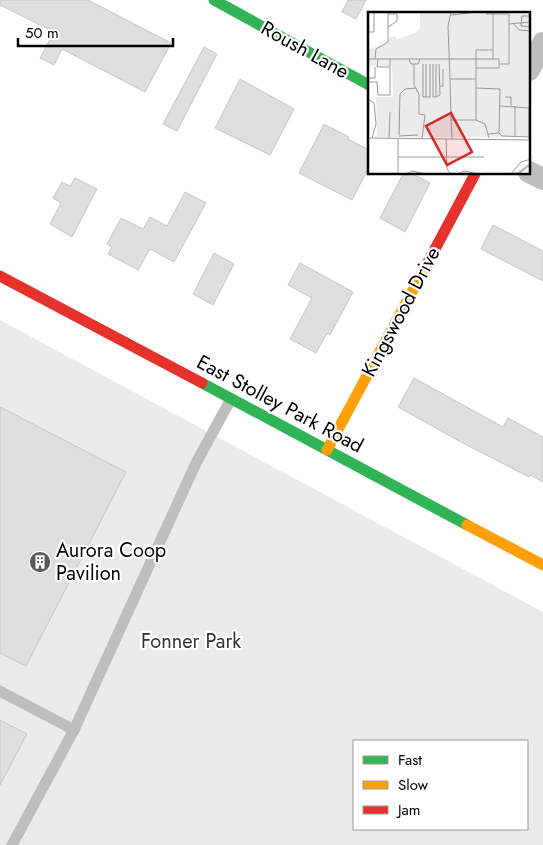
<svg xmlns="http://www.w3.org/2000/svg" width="543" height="845" viewBox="0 0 543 845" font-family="Jost,sans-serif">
<rect width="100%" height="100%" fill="#fff"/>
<path fill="#ebebeb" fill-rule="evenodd" d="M0,320L543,612V845H0ZM354,741H527V829H354Z"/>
<g fill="#dedede" stroke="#c6c6c6">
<path d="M0,0H88L171,43L145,92L62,49L54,65L40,58L54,32L0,5Z"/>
<path d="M348,0H366L356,19L342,12Z"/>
<path d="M204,47L217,54L177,131L163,124Z"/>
<path d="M240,79L294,109L270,155L215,128Z"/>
<path d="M324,124L349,137L348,139L369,150V167L352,200L299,173Z"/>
<path d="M403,174H413L430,183L405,232L380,218Z"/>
<path d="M75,178L97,189L72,237L50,224L61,203L53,198L62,182L70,186Z"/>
<path d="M185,192L206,203L174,262L150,249L138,270L108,254L112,247L107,244L121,218L143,229L150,217L167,226Z"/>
<path d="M493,225L543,251V281L481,249Z"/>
<path d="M214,253L234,264L213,305L193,294Z"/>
<path d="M300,263L353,292L330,335L327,333L316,353L290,339L312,298L288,285Z"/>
<path d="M414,378L503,427L508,418L543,437V482L530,475L529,477L461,442L398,407Z"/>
<path d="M0,407L126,472L26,666L0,653Z"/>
<path d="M0,720L27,734L0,785Z"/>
</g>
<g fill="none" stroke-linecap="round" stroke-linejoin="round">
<g stroke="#bebebe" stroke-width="11">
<path d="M0,691L74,730L12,845"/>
<path d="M74,730L196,463L231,399"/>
</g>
<g stroke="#bebebe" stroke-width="22">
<path d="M529,70L543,43"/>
<path d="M529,172L543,179"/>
</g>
<g stroke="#30b455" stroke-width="11">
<path d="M214,0L369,85"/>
<path d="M202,383L467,525"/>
</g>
<g stroke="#ff9f0a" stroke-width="11">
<path d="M327,450L427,264"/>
<path d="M467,525L543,565"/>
</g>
<g stroke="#e5322d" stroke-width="11">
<path d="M427,264L475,174"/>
<path d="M0,276L202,383"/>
</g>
</g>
<defs>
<g id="building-disc" transform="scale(1.125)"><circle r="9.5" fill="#595959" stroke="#fff"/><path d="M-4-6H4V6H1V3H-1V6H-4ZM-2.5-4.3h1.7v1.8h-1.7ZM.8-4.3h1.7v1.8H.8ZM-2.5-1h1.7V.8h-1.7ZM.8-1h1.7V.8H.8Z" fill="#fff"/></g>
</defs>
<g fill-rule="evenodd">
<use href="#building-disc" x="40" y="562"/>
</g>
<g text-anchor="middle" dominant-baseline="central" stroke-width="4.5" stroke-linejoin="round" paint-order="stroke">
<g font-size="20" fill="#000" stroke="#fff">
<text transform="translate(305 50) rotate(29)">Roush Lane</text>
<text transform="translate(401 312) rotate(-62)">Kingswood Drive</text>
<text transform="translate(280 404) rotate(28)">East Stolley Park Road</text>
</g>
<g font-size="20" fill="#000" stroke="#fff" text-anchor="start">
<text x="56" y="550">Aurora Coop<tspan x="56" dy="23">Pavilion</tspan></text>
</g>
<g font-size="20" fill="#313131" stroke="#fff">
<text x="191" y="641">Fonner Park</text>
</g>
</g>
<g transform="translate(368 12)">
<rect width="162" height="162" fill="#fff"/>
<path d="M52,1L162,2V125H9L8,85H25L24,54H0V37L19,32L21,26L27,24L29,27L47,21L52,16Z" fill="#ebebeb"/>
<path fill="none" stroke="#bdbdbd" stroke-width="2.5" d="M149,162L163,152"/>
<path fill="none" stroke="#999" stroke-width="1" d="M83,0L80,14L82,67H108M83,3L109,0M163,4H154L153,14L163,15M145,11L151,18L163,19M141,12L163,10M20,15L29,9V2H20M0,20H6V0M0,47H131V52M7,47L8,37L20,30V0M10,47L9,55H22M41,47L43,52H50L52,47M125,48V1M46,52V73L51,82V102L57,103L54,127M55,52V85H58V52M108,56H131V52H141V2H118M0,66H7V55M82,67L83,108H108M0,70H9L10,83H22V47M72,74H75V57M108,76L132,77L131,121L120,122M58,85H62V52M65,85H68V52M65,85V52M68,85L72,83L71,52M137,85H143V94M0,87L6,91L8,112L4,126M132,94L162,96M83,108L84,127M131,121L134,124L163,125M31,123L32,82L37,77L48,76M31,124L50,123M147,125V94M0,126L163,128M121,126L117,112L108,108V38H125M21,127L22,100M30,127V162M78,127L79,157L83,162M161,127V96M30,145H116M38,162L44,159L57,162M90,162L96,159L111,162M143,162L153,150L163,147"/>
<path fill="#d62828" fill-opacity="0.15" stroke="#d62828" stroke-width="2.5" d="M83,101L104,140L79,153L58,114Z"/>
<rect width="162" height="162" fill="none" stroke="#000" stroke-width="2.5"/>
</g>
<rect x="353" y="740" width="175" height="90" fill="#ffffff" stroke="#999999"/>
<rect x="363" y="756" width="25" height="8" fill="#30b455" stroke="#999999"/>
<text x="398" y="765" font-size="15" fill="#000000">Fast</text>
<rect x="363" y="781" width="25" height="8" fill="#ff9f0a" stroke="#999999"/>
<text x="398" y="790" font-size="15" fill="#000000">Slow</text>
<rect x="363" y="806" width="25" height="8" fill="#e5322d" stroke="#999999"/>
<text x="398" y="815" font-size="15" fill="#000000">Jam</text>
<path d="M18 38v8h155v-8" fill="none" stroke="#000000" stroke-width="2.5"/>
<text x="25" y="38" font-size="15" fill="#000000" stroke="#ffffff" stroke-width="4" paint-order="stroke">50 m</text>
</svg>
